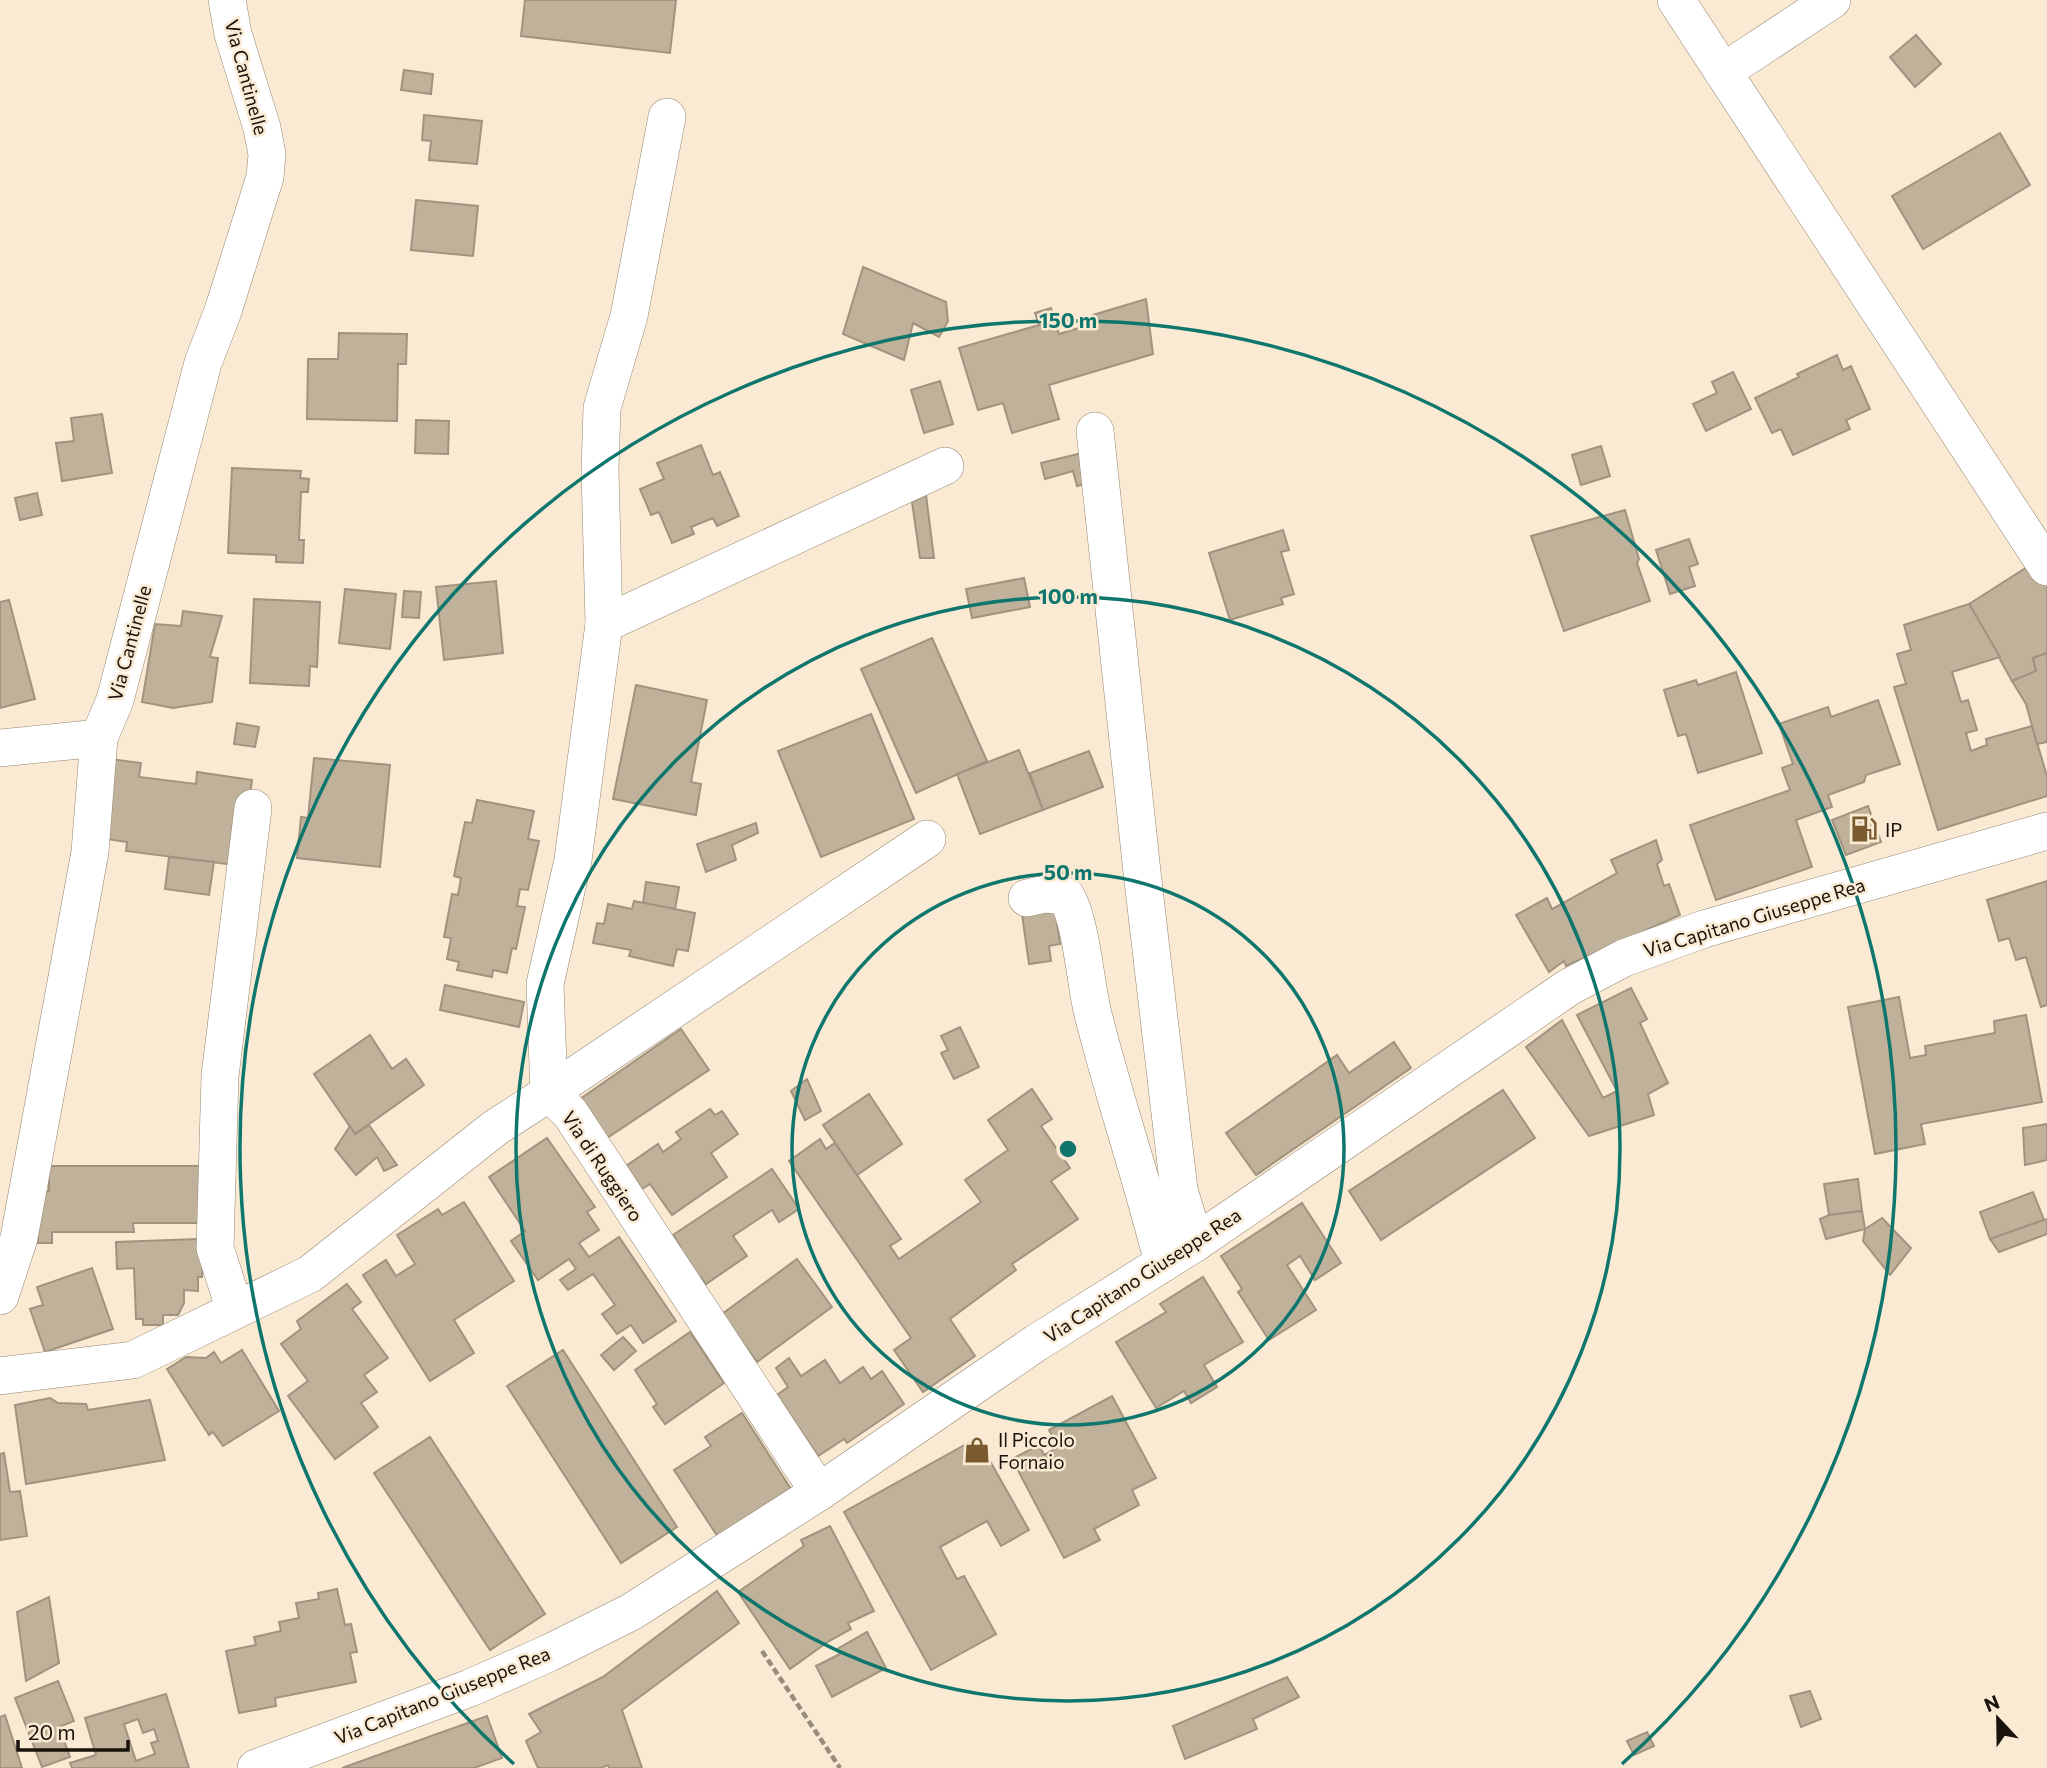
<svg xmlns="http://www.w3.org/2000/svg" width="2047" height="1768" viewBox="0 0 2047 1768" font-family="Commissioner,sans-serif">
<rect width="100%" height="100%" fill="#faead3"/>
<g fill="#c0b19b" stroke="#a2937e" stroke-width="2" fill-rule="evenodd">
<path d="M525,0H676L670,53L521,36Z"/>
<path d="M1916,35L1941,64L1915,87L1890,57Z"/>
<path d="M404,70L433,74L431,94L401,90Z"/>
<path d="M424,115L482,121L477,164L429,160L431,141L422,140Z"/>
<path d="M2000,133L2030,185L1923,249L1892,196Z"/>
<path d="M416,200L478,206L473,256L411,250Z"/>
<path d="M863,267L946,302L948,321L939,337L913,323L904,360L843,334Z"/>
<path d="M1146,299L1153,354L1049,385L1059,419L1012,433L1003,403L978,410L959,348L1039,325L1035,313L1051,308L1059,334L1095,323L1093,315Z"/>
<path d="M339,333L407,334L406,364H398L397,421L307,419L308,359H338Z"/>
<path d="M1837,355L1843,370L1851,366L1870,409L1846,420L1850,429L1793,455L1781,429L1772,433L1755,398L1799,377L1797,374Z"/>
<path d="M1733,372L1751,409L1706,431L1693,404L1717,393L1712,382Z"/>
<path d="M940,381L953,424L924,433L911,390Z"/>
<path d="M102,414L112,473L62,481L56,443L74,441L71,418Z"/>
<path d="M416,420L449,421L448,454L415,453Z"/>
<path d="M701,445L713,475L720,472L739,516L717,526L713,518L691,527L694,534L672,543L659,512L651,515L640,489L664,479L657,463Z"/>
<path d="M1601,446L1610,476L1581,485L1572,455Z"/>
<path d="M1082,453L1089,483L1077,486L1073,471L1045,479L1041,463Z"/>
<path d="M232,468L301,471L300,478L309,479L308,492H301L299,540H304L303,563L276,562V555L228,553Z"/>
<path d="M37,493L42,515L20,520L15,498Z"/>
<path d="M926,495L934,558H920L912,502Z"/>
<path d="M1625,510L1639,559L1637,563L1650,601L1564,631L1531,536Z"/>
<path d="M1283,530L1289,550L1281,552L1294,594L1281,598L1283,604L1230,620L1209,553Z"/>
<path d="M1689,539L1698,564L1689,567L1695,586L1670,594L1656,550Z"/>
<path d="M2035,562L2047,579V653L2033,658L2036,671L2012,681L1969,604Z"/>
<path d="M1024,578L1030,607L972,618L966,589Z"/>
<path d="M496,581L503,653L444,660L436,587Z"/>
<path d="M345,589L396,594L390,649L339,643Z"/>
<path d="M404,591L421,592L419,618L402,617Z"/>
<path d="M254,599L320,602L317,667L310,666L309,686L250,683Z"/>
<path d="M9,600L35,699L0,708V602Z"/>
<path d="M1969,604L2000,657L1952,672L1961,702L1968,700L1977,730L1966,733L1971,751L1987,745L1986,739L2032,726L2047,776V796L1938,830L1894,687L1906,684L1897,654L1911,650L1904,625Z"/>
<path d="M183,611L222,616L210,657L218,658L212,702L173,708L142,702L155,624L181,626Z"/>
<path d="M932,638L987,761L916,793L861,669Z"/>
<path d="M2047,653V742L2037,744L2026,704L2012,681L2036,671L2033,658Z"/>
<path d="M1736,672L1762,753L1698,773L1686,734L1678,736L1664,690L1696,680L1698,685Z"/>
<path d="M636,685L707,700L691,782L701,784L696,815L613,799Z"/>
<path d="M1878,700L1900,764L1866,775L1864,782L1828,795L1832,807L1796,820L1812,867L1716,900L1690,825L1790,790L1782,768L1793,764L1779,724L1828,707L1831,717Z"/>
<path d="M871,714L914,819L821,857L778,751Z"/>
<path d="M237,723L259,727L255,747L234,744Z"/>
<path d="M1019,750L1043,810L980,834L957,774Z"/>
<path d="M1089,751L1103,787L1043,810L1030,773Z"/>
<path d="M314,758L390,765L380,867L297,858L301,817L308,818Z"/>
<path d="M110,759L141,763L139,777L196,784L197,772L252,780L243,850L234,865L126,851L127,842L100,838Z"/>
<path d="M477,800L534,811L528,839L539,841L528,890L520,889L517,906L525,907L516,949L512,948L507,973L493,970L492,977L457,970L459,962L447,959L451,938L444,937L452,894L458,895L461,878L454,876L465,822L472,823Z"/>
<path d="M1868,806L1881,842L1846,855L1832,820Z"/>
<path d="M756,823L758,833L732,845L736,860L706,872L697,844Z"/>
<path d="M1656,840L1662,860L1657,864L1664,886L1669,884L1680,915L1566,966L1564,961L1549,972L1516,915L1547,898L1552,909L1617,873L1611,860Z"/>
<path d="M169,857L214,862L209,895L165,889Z"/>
<path d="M2047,881V1005L2041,1007L2026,957L2016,960L2009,938L1999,941L1987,900Z"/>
<path d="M646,882L679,887L675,909L643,903Z"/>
<path d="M634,901L695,913L688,951L677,949L673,966L629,956L631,950L593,943L597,923L604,924L608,904L632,909Z"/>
<path d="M1055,909L1060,944L1049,946L1051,961L1029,964L1022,914Z"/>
<path d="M445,985L524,1002L519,1027L440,1010Z"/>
<path d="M1631,988L1647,1019L1640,1023L1668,1083L1648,1094L1654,1115L1589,1136L1526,1047L1562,1020L1603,1098L1617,1091L1577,1015Z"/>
<path d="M1899,997L1910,1058L1926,1055L1925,1046L1995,1033L1994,1021L2026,1015L2042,1102L1921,1124L1925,1144L1875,1154L1848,1007Z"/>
<path d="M960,1027L979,1067L954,1079L941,1053L948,1050L941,1036Z"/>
<path d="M681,1029L709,1070L607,1138L580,1099Z"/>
<path d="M370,1035L392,1069L406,1059L424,1085L355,1134L314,1074Z"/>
<path d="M1394,1042L1411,1068L1256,1175L1226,1133L1337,1055L1349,1073Z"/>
<path d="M807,1079L821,1111L805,1120L791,1091Z"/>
<path d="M1032,1089L1052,1119L1041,1126L1070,1168L1051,1181L1078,1219L1012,1264L1016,1270L950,1319L975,1356L923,1392L894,1350L911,1338L789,1161L820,1139L826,1149L835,1143L901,1239L890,1246L899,1259L981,1202L965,1180L1008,1150L988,1120Z"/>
<path d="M1503,1090L1535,1138L1381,1240L1349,1191Z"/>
<path d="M869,1094L902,1144L857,1175L823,1125Z"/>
<path d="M710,1109L715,1115L722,1111L738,1134L711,1153L727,1177L672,1215L650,1184L642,1189L626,1166L658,1144L663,1152L681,1139L676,1132Z"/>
<path d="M2047,1124V1160L2025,1165L2023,1128Z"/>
<path d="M369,1125L397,1165L384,1171L377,1157L356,1175L335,1149L350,1126L355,1134Z"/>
<path d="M547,1138L595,1207L587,1212L599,1230L579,1243L589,1257L619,1237L676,1321L643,1343L631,1325L617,1334L602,1314L615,1305L593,1274L568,1290L560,1280L576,1269L569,1259L538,1280L511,1241L525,1231L489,1177Z"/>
<path d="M49,1166H205V1223H133L134,1232H52V1243H38V1191H49Z"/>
<path d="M772,1169L799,1209L779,1222L772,1210L733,1236L747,1256L706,1284L701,1277L694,1281L674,1250L680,1246L673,1235Z"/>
<path d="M1858,1179L1862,1211L1829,1215L1824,1184Z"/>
<path d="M2033,1192L2044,1220L1990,1239L1980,1212Z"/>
<path d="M464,1202L514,1281L454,1320L474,1353L430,1381L363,1275L386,1260L396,1276L415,1264L397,1235L438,1209L442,1215Z"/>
<path d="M1302,1203L1341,1263L1315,1280L1300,1256L1287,1265L1316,1310L1269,1340L1238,1292L1242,1289L1221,1256Z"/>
<path d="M1862,1211L1865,1229L1826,1239L1820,1219L1829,1215Z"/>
<path d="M1882,1218L1911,1248L1890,1275L1863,1241L1865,1229Z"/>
<path d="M2047,1219V1234L1999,1252L1990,1239Z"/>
<path d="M197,1239V1252L203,1253L202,1277H198V1291L184,1290V1303L178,1315H163V1325H143V1319H136L134,1268L117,1269L116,1242Z"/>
<path d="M797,1259L832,1307L757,1362L722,1314Z"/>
<path d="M92,1268L113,1329L45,1352L30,1309L43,1305L37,1287Z"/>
<path d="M1203,1277L1243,1342L1204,1365L1217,1387L1191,1403L1184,1391L1156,1408L1116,1342L1166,1312L1160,1304Z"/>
<path d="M347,1284L361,1302L352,1309L388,1358L364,1375L377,1392L361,1403L378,1427L335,1459L288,1396L308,1381L281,1344L301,1329L297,1321Z"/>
<path d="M690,1332L724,1383L665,1424L653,1407L657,1404L635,1370Z"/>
<path d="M623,1337L636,1351L614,1370L601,1355Z"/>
<path d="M242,1350L279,1411L223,1446L213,1432L209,1435L167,1369L186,1357L206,1358L214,1352L221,1363Z"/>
<path d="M563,1350L677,1527L621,1563L507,1386Z"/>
<path d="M789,1358L801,1376L825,1360L840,1383L863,1367L871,1379L882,1371L904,1404L847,1443L844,1439L818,1456L777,1395L788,1387L776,1368Z"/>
<path d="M1112,1396L1156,1478L1132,1490L1139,1505L1094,1529L1100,1540L1064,1558L1012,1459L1039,1445L1044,1455L1058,1447L1049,1430Z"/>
<path d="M50,1398L58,1403L86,1404L88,1410L150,1400L165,1460L26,1484L15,1405Z"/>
<path d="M742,1413L791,1489L718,1537L674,1470L711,1446L705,1437Z"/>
<path d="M430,1437L545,1614L490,1650L374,1473Z"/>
<path d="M977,1438L1029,1530L1001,1546L987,1521L940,1547L957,1579L964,1576L996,1634L931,1670L844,1512Z"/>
<path d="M4,1453L10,1492L20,1491L27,1536L0,1540V1454Z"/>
<path d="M830,1526L874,1611L848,1623L851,1629L829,1641L790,1669L738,1592L804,1546L801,1540Z"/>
<path d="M337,1589L345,1625L351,1624L357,1652L350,1653L356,1682L275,1698L276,1706L239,1713L226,1651L256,1645L254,1637L281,1631L279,1622L299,1618L296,1603L319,1599L318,1593Z"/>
<path d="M717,1591L739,1623L622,1710L642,1768H609L608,1765L601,1768H538L526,1741L541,1732L529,1714L603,1677Z"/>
<path d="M49,1597L59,1663L26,1681L17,1612Z"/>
<path d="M867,1632L886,1668L832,1697L816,1666L840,1654L837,1649Z"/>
<path d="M1287,1677L1299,1697L1253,1719L1257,1729L1185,1759L1173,1726Z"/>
<path d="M58,1681L74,1721L59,1727L70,1757L42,1767L15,1698Z"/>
<path d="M1810,1691L1821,1719L1801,1727L1790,1696Z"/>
<path d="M166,1694L189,1768H72L70,1763L96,1755L85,1718ZM138,1719L143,1733L154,1729L158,1741L151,1743L155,1754L136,1761L124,1724Z"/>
<path d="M5,1715L22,1768H0V1717Z"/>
<path d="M487,1716L502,1758L474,1768H342Z"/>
<path d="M1647,1732L1654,1746L1634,1755L1627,1741Z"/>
</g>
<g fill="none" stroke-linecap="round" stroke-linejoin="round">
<g stroke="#948570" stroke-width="38">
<g id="minor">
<path d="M1676,0L2047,567"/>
<path d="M1723,72L1832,0"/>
<path d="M1095,431L1142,872L1179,1190L1195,1243"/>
<path d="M604,624L945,466"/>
<path d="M0,748L99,738"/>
<path d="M1027,898L1045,894L1066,896C1081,921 1085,979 1092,1010C1113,1095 1142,1178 1163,1263"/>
<path d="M549,1093L545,984L573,860L604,624L600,470L602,408L629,316L667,117"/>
<path d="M549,1093L927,839"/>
<path d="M0,1296L19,1238L90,852L99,738L115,700L203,363L223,311L265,177L267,154L262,128L233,34L227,0"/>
<path d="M235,1310L215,1248L220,1076L253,808"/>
<path d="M0,1376L133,1360L310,1274L495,1128L549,1093L570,1113L819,1492"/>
<path d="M256,1768L470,1688L549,1653L631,1612L819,1492L1036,1343L1195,1243L1569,987L1624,958L1704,929L2047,831"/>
</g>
</g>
<path stroke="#978b7b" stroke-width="4.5" stroke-dasharray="7 3.5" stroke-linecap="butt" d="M762,1651L840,1768"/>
<use href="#minor" stroke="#fff" stroke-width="37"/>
</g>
<g fill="none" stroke="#0f766e" stroke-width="3.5">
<circle cx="1068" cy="1149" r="276"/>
<circle cx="1068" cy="1149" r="552"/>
<path d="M514 1764A828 828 0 1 1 1622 1764"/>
</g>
<defs>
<g id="fuel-bare" transform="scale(2.1)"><path d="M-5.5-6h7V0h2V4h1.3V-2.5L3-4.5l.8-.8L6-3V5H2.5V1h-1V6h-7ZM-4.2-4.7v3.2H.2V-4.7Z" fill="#795b2f" stroke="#faead3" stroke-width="2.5" paint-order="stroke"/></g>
<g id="shop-bare" transform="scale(2.1)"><path d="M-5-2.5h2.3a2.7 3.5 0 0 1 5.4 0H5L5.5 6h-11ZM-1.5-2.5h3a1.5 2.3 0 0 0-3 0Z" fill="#795b2f" stroke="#faead3" stroke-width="2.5" paint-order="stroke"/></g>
</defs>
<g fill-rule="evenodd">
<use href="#fuel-bare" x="1864" y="829"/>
<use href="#shop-bare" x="977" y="1450"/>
</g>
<g text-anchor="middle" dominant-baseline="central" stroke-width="5" stroke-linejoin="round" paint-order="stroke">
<g font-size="19" fill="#19130c" stroke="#faead3">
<text transform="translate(247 77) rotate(75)">Via Cantinelle</text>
<text transform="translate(129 643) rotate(-75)">Via Cantinelle</text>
<text transform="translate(1754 917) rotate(-17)">Via Capitano Giuseppe Rea</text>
<text transform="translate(603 1166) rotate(56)">Via di Ruggiero</text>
<text transform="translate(1142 1275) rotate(-33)">Via Capitano Giuseppe Rea</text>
<text transform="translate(442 1695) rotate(-22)">Via Capitano Giuseppe Rea</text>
</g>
<g font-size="19" fill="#19130c" stroke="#faead3" text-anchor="start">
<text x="1885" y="829">IP</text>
<text x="998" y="1439">Il Piccolo<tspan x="998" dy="22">Fornaio</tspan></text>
</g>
</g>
<circle cx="1068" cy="1149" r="10" fill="#0f766e" stroke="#faead3" stroke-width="3.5"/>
<g font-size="21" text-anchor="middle" font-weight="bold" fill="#0f766e" stroke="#faead3" stroke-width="5" stroke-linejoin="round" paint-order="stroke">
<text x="1068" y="328">150 m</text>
<text x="1068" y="604">100 m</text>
<text x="1068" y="880">50 m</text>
</g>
<g transform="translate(1998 1719) rotate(338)" stroke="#faead3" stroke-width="5" paint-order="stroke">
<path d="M0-5L12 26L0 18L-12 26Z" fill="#19130c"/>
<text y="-10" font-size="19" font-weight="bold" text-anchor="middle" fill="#19130c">N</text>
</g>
<path d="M18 1740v10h110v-10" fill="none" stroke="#19130c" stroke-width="3.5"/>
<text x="28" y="1740" font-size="21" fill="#19130c" stroke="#faead3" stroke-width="5" paint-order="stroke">20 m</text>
</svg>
